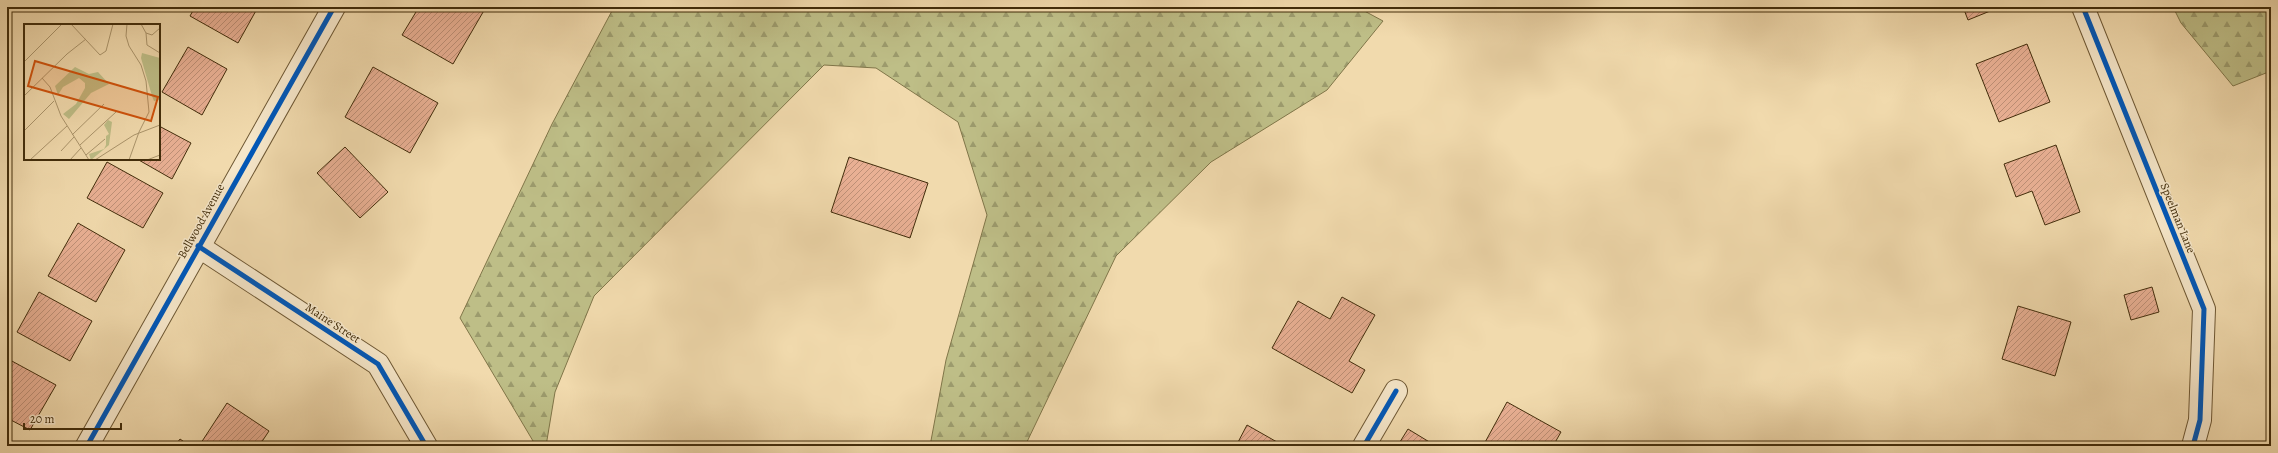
<svg xmlns="http://www.w3.org/2000/svg" width="2278" height="453" viewBox="0 0 2278 453" font-family="Alegreya,serif">
<defs>
<pattern id="forest-firs" width="22" height="20" patternUnits="userSpaceOnUse"><rect width="22" height="20" fill="#bebe87"/><path d="M5 1l3.5 6h-7zM16 11l3.5 6h-7z" fill="#9c9b6d"/></pattern>
<pattern id="building-hatch" width="6" height="6" patternUnits="userSpaceOnUse"><rect width="6" height="6" fill="#e9b094"/><path d="M-1 1l2-2M0 6l6-6M5 7l2-2" fill="none" stroke="#be9077"/></pattern>
</defs>
<rect width="100%" height="100%" fill="#f1daad"/>
<filter id="stains"><feTurbulence type="fractalNoise" baseFrequency=".005" numOctaves="4"/><feColorMatrix values="0 0 0 0 .2 0 0 0 0 .09 0 0 0 0 .02 0 0 0 .5 -.17"/></filter>
<radialGradient id="worn" r=".72"><stop offset=".6" stop-color="#630" stop-opacity="0"/><stop offset="1" stop-color="#630" stop-opacity=".3"/></radialGradient>
<g fill="url(#forest-firs)" stroke="#807649">
<path d="M614,7H1357L1383,21L1327,90L1211,162L1116,256L1025,446H930L946,360L987,215L958,122L876,68L824,65L594,296L555,392L546,446H536L460,318L552,124Z"/>
<path d="M2173,7H2271V71L2233,86L2181,23Z"/>
</g>
<g fill="url(#building-hatch)" stroke="#422d0b">
<path d="M195,7H258L238,43L190,16Z"/>
<path d="M419,7H430L436,11L438,7H486L453,64L402,35Z"/>
<path d="M1963,7H2000L1968,20Z"/>
<path d="M2027,44L2050,102L1999,122L1976,64Z"/>
<path d="M188,47L227,69L202,115L162,92Z"/>
<path d="M373,67L438,103L410,153L345,117Z"/>
<path d="M159,126L191,143L172,179L137,159H159Z"/>
<path d="M2056,145L2080,212L2045,225L2032,191L2016,197L2004,164Z"/>
<path d="M345,147L388,192L360,218L317,173Z"/>
<path d="M849,157L928,183L910,238L831,212Z"/>
<path d="M107,162L163,193L143,228L87,198Z"/>
<path d="M78,223L125,250L96,302L48,276Z"/>
<path d="M2152,287L2159,312L2131,320L2124,295Z"/>
<path d="M39,292L92,321L70,361L17,332Z"/>
<path d="M1342,297L1375,315L1349,361L1365,370L1352,393L1272,348L1298,301L1330,319Z"/>
<path d="M2018,306L2071,322L2055,376L2002,359Z"/>
<path d="M10,360L56,385L30,430L7,418V365Z"/>
<path d="M1507,402L1561,432L1553,446H1483Z"/>
<path d="M227,403L269,431L259,446H199Z"/>
<path d="M1247,425L1284,446H1236Z"/>
<path d="M1408,429L1436,446L1398,445Z"/>
<path d="M180,439L190,446H175Z"/>
</g>
<g fill="none" stroke-linecap="round" stroke-linejoin="round">
<g stroke="#6e5834" stroke-width="24">
<g id="minor">
<path d="M2083,7L2204,309L2200,420L2193,446"/>
<path d="M198,246L378,364L426,446"/>
<path d="M87,446L334,7"/>
<path d="M1364,446L1396,391"/>
</g>
</g>
<use href="#minor" stroke="#f6e7ca" stroke-width="22"/>
<g stroke="#f6e7ca" stroke-width="8">
<g id="cycleway">
<path d="M2083,7L2204,309L2200,420L2193,446"/>
<path d="M198,246L378,364L426,446"/>
<path d="M87,446L334,7"/>
<path d="M1364,446L1396,391"/>
</g>
</g>
<use href="#cycleway" stroke="#0057b8" stroke-width="5"/>
</g>
<g text-anchor="middle" dominant-baseline="central" stroke-width="3" stroke-linejoin="round" paint-order="stroke">
<g font-size="12" fill="#422d0b" stroke="#f6e7ca">
<text transform="translate(2178 218) rotate(68)">Speelman Lane</text>
<text transform="translate(201 221) rotate(-61)">Bellwood Avenue</text>
<text transform="translate(333 323) rotate(33)">Maine Street</text>
</g>
</g>
<g transform="translate(24 24)">
<rect width="136" height="136" fill="#f1daad"/>
<path d="M118,29L136,34V76L130,77L128,72L117,34ZM51,43L65,50L74,48L85,60L67,69L45,95L39,90L52,80L61,64V59L55,54L39,63L34,71L31,62ZM84,96L88,98L85,121L67,136L65,130L80,125L82,121V112L85,110L80,101Z" fill="#bebe87"/>
<path fill="none" stroke="#ab956c" stroke-width="1" d="M47,0L76,31L82,27L89,0M103,0L102,12L105,22L117,41L122,57L125,88L115,108M117,0L122,9L123,21L136,29M122,9L128,11L136,4M0,38L38,0M18,54L26,63L37,92L65,136M0,72L43,30L62,15M0,107L30,77M48,111L80,80M56,121L92,88M37,127L50,113M62,131L81,115M6,136L43,102M46,136L57,124M71,136L110,111L136,101M105,136L115,108M123,136L136,131"/>
<path fill="#cf520c" fill-opacity="0.15" stroke="#cf520c" stroke-width="2" d="M11,37L134,73L127,97L4,62Z"/>
<rect width="136" height="136" fill="none" stroke="#422d0b" stroke-width="2"/>
</g>
<rect width="2278" height="453" fill="none" stroke="#f1daad" stroke-width="24"/>
<rect x="8" y="8" width="2262" height="437" fill="none" stroke="#422d0b" stroke-width="2"/>
<rect x="12" y="12" width="2254" height="429" fill="none" stroke="#422d0b"/>
<path d="M24 423v6h97v-6" fill="none" stroke="#422d0b" stroke-width="2"/>
<text x="30" y="423" font-size="12" fill="#422d0b" stroke="#f6e7ca" stroke-width="3" paint-order="stroke">20 m</text>
<rect width="100%" height="100%" filter="url(#stains)"/>
<rect width="100%" height="100%" fill="url(#worn)"/>
</svg>
